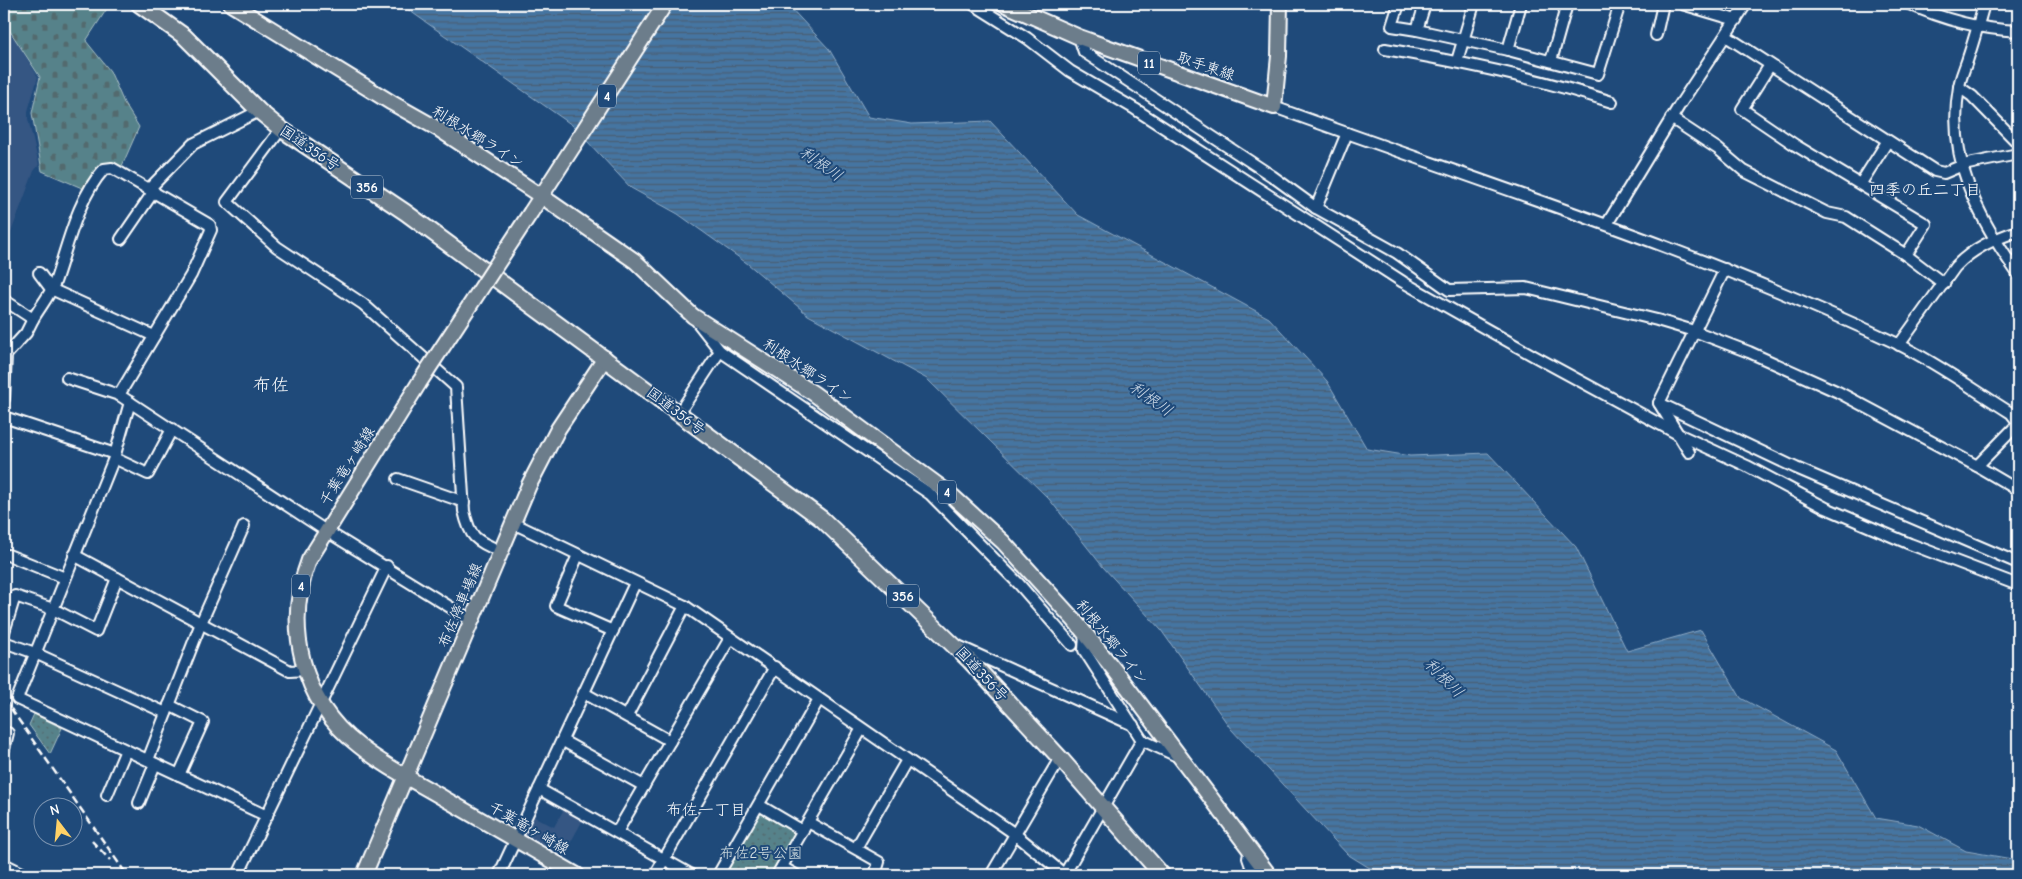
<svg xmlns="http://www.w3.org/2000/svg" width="2022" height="879" viewBox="0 0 2022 879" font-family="'Comic Neue','Klee One',sans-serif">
<defs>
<pattern id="grass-dots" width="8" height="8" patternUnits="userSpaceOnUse" patternTransform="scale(1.25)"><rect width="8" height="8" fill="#56828a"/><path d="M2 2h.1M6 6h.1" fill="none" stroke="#526a6e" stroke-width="1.8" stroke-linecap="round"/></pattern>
<pattern id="cemetery-stones" width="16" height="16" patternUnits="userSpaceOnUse" patternTransform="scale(1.25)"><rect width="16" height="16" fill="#56828a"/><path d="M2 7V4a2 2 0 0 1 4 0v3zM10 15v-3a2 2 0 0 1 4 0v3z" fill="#526a6e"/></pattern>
<pattern id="water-rules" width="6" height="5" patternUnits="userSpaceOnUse" patternTransform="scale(1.25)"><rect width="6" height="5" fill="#4574a1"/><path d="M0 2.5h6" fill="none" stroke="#495e72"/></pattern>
</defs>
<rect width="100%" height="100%" fill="#1f4a7a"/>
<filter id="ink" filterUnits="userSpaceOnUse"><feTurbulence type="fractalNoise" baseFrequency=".02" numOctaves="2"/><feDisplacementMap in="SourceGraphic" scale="10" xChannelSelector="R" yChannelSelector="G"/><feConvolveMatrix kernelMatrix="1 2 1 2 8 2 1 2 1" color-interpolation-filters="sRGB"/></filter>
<g filter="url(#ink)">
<g fill="#355683">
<path d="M4,31L15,39L38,77L28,111V119L39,165L34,171L4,251Z"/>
<path d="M565,807L584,818L563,856L522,833L531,815L554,827Z"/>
</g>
<g fill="url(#grass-dots)" stroke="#aac0c4">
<path d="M34,714L62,728L50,754L29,725Z"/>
<path d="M762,809L799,831L773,875H724Z"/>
</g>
<path fill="url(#cemetery-stones)" stroke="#aac0c4" d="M4,4H110L86,41L110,71L124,103L139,127L118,175L102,171L89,191L42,171L32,113L40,77L4,22Z"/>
<path fill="url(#water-rules)" stroke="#8facc7" d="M400,4H787L829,49L869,117L912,124L990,121L1078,215L1269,318L1327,381L1367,449L1410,456L1488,453L1576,547L1627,651L1701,630L1741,698L1836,750L1876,818L1918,825L1966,851L2018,860V875H1381L1347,854L1231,729L1161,630L1103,567L1049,499L927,379L808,315L748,264L678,214L631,188L572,125Z"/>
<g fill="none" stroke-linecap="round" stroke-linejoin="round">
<g stroke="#fff" stroke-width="14">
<g id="minor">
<path d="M973,4L1027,38L1070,71L1135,109L1403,282L1534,356L1678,434L1747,466L1826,508L1910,544L2018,585"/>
<path d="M1399,4L1392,26L1417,30"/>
<path d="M1425,4L1417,30L1508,50L1598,74L1620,4"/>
<path d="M1682,4L1736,20"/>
<path d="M1909,4C1944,20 1980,29 2018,31"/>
<path d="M1984,4C1979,22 1974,40 1968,58C1965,68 1960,78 1959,87C1946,159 1979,219 2018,274"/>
<path d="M1656,35L1663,4"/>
<path d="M1726,36L1935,171L1944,173L1963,165L2018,154"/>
<path d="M1079,37L1084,52L1272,176L1316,208L1397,253L1449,290L1526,288L1657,320L1694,331L1749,352L1838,392L1977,466L2018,490"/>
<path d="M1385,49C1462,62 1538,78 1612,102"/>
<path d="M1508,50L1521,4"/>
<path d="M1457,61L1474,4"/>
<path d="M1551,61L1567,4"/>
<path d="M1770,65L1742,109L1795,145L1926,224L1906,255L1944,284"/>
<path d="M1959,87L1972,96L2018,143"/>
<path d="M1274,107C1483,183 1696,249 1898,344C1937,363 1974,390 2011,413L2018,422"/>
<path d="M1671,118L1718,149L1744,171L1827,213L1846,217L1906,255"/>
<path d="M281,129L227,202L277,247L363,304L456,387L464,511C470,538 475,540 500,551"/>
<path d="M1861,183L1887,142"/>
<path d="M149,189L193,144L259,111"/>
<path d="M1316,208L1347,133"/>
<path d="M1607,224L1679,106L1746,4"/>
<path d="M121,239L154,191"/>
<path d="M1725,269L1659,403L1796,468L2018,563"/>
<path d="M39,273L51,289L154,336"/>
<path d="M4,300L33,319C40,307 50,295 55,282C68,245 77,199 104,169L112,168L210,225L211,230L191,275L119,395"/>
<path d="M698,323L720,351L930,494L1019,584L1072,645"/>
<path d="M1899,345L1955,267C1973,248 1994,239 2018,231"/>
<path d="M67,378L119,395L320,527L471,620"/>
<path d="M4,399L6,355L26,333L33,319"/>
<path d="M130,402L114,458L17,699L267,816"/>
<path d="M1659,403L1689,452"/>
<path d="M679,413L720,351"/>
<path d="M4,417L115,454"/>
<path d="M114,458L148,474L172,429"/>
<path d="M1977,466L2018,424"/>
<path d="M398,479L464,502"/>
<path d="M513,523L685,606L1015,834L1065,875"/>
<path d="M8,555L65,578"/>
<path d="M74,555L290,671L305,670"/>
<path d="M578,555L556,606L613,631"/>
<path d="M4,632L15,596L53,609L96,631L117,578"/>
<path d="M1085,633L1084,650L1142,740L1179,757"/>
<path d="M4,642L35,653L166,713"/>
<path d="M958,646L1133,725"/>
<path d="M584,693L670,741"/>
<path d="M169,705L203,722L179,775"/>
<path d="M627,716L685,606"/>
<path d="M563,741L644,786"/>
<path d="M4,749L8,733"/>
<path d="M148,760L201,623L244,526"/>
<path d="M539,789L692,875"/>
<path d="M107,795L126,750"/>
<path d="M139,803L155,764"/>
<path d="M759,805L803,831"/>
<path d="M808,822L879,862L875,875"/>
<path d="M617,832L730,638"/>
<path d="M856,848L907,760"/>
<path d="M1250,849L1248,858L1254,875"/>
<path d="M4,864L26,875"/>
<path d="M782,867L796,875"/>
<path d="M238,875L387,566"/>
<path d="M499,875L635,583"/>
<path d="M655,875L775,667"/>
<path d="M718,875L819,699"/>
<path d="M777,875L861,730"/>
<path d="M991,875L1060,758"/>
<path d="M1064,875L1142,740"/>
</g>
</g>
<g stroke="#fff" stroke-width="18">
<g id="major">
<path d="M231,4L392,103L440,130L550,202L635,261L693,316L813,393L950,494L1003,542L1075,621L1116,672L1269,875"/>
<path d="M1004,4L1079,37L1274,107L1279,56L1280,4"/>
<path d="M531,212L665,4"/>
<path d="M419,383L309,560C284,625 301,701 358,745C384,766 416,782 445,799C489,824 533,850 577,875"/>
<path d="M364,875L529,485L558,429L605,358"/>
</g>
</g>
<g stroke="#fff" stroke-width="19">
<path id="highway" d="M139,4L184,36L259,111L281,129L405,212L822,519L970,661L1060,758L1162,875"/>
</g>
<use href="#minor" stroke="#1f4a7a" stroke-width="10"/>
<use href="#major" stroke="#6c7d8b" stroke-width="14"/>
<use href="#highway" stroke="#6c7d8b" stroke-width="15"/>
<g stroke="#fff" stroke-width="2.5" stroke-dasharray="8 4" stroke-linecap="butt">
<path d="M4,699L127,875"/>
<path d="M92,841L110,860"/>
</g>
<g stroke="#fff" stroke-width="18" stroke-linecap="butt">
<path id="major-bridge" d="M419,383L531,212"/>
</g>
<use href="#major-bridge" stroke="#6c7d8b" stroke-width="14"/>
</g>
</g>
<g text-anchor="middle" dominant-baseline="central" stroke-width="4" stroke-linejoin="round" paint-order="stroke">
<g fill="#1f4a7a" stroke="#bcc9d7" stroke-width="1">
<rect x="1138" y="51.5" width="22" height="23" rx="4"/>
<rect x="598" y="84.5" width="18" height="23" rx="4"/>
<rect x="351" y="175.5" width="32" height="23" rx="4"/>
<rect x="938" y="480.5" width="18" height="23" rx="4"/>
<rect x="292" y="574.5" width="18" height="23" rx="4"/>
<rect x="887" y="584.5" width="32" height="23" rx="4"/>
</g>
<g font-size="14" font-weight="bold" fill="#fff">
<text x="1149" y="63">11</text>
<text x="607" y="96">4</text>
<text x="367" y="187">356</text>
<text x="947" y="492">4</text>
<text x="301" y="586">4</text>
<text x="903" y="596">356</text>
</g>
<g font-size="15" fill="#fff" stroke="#1f4a7a">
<text transform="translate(1206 66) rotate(19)">取手東線</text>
<text transform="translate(478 137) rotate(32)">利根水郷ライン</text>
<text transform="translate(310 148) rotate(34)">国道356号</text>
<text transform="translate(808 371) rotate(34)">利根水郷ライン</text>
<text transform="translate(676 411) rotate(37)">国道356号</text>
<text transform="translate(347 466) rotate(-58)">千葉竜ヶ崎線</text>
<text transform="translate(460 605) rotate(-67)">布佐停車場線</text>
<text transform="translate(1112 642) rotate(51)">利根水郷ライン</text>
<text transform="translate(982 674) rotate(47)">国道356号</text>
<text transform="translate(529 828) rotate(30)">千葉竜ヶ崎線</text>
</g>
<g font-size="15" fill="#d5e0e2" stroke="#1f4a7a">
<text x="761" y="853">布佐2号公園</text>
</g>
<g font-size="16" font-style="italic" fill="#d0dce8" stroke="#1f4a7a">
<text transform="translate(821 164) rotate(35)">利根川</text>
<text transform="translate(1151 399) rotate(35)">利根川</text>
<text transform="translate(1444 678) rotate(45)">利根川</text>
</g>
<g font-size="16" fill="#fff" stroke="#1f4a7a">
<text x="1925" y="190">四季の丘二丁目</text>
<text x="706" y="810">布佐一丁目</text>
</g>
<g font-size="18" fill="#fff" stroke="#1f4a7a">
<text x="271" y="385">布佐</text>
</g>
</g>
<rect width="2022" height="879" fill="none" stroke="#1f4a7a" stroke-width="20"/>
<rect x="10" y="10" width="2002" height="859" fill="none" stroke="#fff" stroke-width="2" filter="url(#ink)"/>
<g transform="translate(58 822) rotate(344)"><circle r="24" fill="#1f4a7a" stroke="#7992af"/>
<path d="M0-4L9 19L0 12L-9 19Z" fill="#ffd166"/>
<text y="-8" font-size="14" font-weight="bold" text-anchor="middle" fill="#ffffff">N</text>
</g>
</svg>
